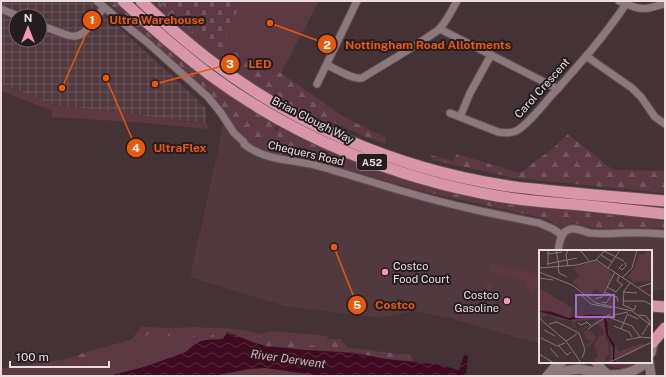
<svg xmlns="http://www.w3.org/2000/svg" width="666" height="377" viewBox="0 0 666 377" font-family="'Public Sans',sans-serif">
<defs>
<pattern id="industrial-grid" width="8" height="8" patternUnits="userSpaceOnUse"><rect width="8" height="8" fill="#523940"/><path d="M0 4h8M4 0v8" fill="none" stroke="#6b555b"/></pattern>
<pattern id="forest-firs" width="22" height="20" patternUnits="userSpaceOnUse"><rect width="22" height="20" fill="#5d3944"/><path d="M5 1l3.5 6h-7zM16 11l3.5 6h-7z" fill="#74555f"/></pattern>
<pattern id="cemetery-stones" width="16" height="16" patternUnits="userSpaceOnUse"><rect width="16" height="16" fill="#5d3944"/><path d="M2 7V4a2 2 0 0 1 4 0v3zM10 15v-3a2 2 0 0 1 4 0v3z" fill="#74555f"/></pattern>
<pattern id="water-waves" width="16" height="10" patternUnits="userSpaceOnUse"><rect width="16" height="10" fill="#3f091f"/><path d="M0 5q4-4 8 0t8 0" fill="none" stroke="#5b2c3f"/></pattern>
</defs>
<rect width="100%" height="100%" fill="#443236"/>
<path fill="#523940" d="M224,113L249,141L256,148L262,151L446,201L513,212L550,222L561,226L574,223L595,228L665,227V292L664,289L651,292V251H540V343L522,339L450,318L412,311L382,318L285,306L190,277L220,141Z"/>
<path fill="url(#industrial-grid)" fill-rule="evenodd" d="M1,1H90L194,96L206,108V124L91,109L57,106L1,84ZM16,16H40V40H16Z"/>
<g fill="#5d3944">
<path d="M147,1H158L173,21L177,13L201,34L218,53L222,64L205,51Z"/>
<path d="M241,1H319L281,73L252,60L223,46Z"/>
<path d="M1,84L57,106L91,109L206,124L209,126L208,129L134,122L51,117L53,111L1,91Z"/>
<path d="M325,149C361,165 396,176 434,186L431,188H425L421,191L320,162L328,154L327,151Z"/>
<path d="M495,263H498L500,266C508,267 534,271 537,277C540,283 534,291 531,295L523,279L490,273L489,271L491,265Z"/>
<path d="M487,282L492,284L486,314L482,315L480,314L479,311L486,283Z"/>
<path d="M200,327L207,328H222L243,330L262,334L272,331L328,336L327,343L318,347L289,337L282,340L275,339L266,340L265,339L257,340L256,336H252L250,341L227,332L224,338L216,340L214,335L208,333L186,342L179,355L144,367L109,376H1V368H6L66,359L77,355L76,360L82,363L99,357L105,347L132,339L140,342L149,334L169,336L168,328Z"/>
<path d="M603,362H636C626,370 614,370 603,362Z"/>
<path d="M254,368H265L324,376H213Z"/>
</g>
<g fill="url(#forest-firs)">
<path d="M106,1H115L184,62L226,94L277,125L274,130L277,131L280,126L316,145L325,149L327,151L328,154L320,162L292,156L270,153L264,150L262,151L256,148L234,128L208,93L149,38Z"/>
<path d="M158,1H241L223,46L252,60L281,73L344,117L386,138L385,144L359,134L335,123H329L316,120L262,91L222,64L218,53L208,49L201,34L187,33L177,14L173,22L159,9Z"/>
<path d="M568,134L613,170L665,171V193L514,178L432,160L431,155L453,161L457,154L520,173L553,148Z"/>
<path d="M434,186C496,205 561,209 626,216C639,217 652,220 665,221V227L595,228L574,223L561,226L547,219L421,191L425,188H431Z"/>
<path d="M141,327L168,328L170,336L162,338L153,337L151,334H149L145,337L146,340L140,342L132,339Z"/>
<path d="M208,333L214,335L216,340C206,340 198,341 190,348C186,352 185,353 179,355C188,339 189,334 208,333Z"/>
<path d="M255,335L257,340L265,339L266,340L275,339L282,340L289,337L318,347L321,341L327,343L328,339H340L348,348C368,349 388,354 409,354L413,361L386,359L355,353L305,350L266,346L250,341L252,336Z"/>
<path d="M105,347L99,357L90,363L88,362L82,363L75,360L77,355Z"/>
</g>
<path fill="url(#cemetery-stones)" d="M158,1H241L223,45L218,53Z"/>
<path fill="url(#water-waves)" d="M227,332L255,343L266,346L305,350L355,353L386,359L441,365L458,370H459L464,355L468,356L466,376H324L265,368L248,369L213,376H109L144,367L186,352C191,347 198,341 206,340C212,339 217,340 223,339Z"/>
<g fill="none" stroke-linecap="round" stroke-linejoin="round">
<g stroke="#5f5054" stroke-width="9">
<g id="minor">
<path d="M97,1L123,23L148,43L208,97L221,113L234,133L244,142V144C266,162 296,159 322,167C350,175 378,184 406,192C449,205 494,214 539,223L553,229L562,235"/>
<path d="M619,1C629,5 638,10 649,8C654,7 659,5 665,4"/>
<path d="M1,9L18,16"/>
<path d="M40,25L67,35C73,37 79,36 83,33C89,28 99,14 104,7"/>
<path d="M440,29L558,89"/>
<path d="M586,56L632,88L641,97L655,117L665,124"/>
<path d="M327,65C336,69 353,80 362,78L413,47L437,31C446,24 451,11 457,1"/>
<path d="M317,84L357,1"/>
<path d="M450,113L498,132C504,133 511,133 516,131C528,125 542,106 551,96C577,67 604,37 626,4"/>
<path d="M460,117L470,93L491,55"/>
<path d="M558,251C559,245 560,235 566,231C573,226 582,231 590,233C600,234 610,234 621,233C635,232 650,233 665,234"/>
</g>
</g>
<g stroke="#5f5054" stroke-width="11">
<g id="tertiary">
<path d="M651,338L653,344L651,353"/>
<path d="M596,362C599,366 603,371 607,374C619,377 638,371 646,362"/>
<path d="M649,362L651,376"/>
<path d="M547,376L554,368L562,362"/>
<path d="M551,376L564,371L579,369L607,374"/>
</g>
</g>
<g stroke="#5f5054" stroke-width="13">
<g id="trunk">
<path d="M123,1C151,27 180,52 210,75C294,137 394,178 497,196C525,201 553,203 581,205C609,208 637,211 665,214"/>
<path d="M141,1C162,21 184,40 207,58C293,124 395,168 502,185C519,188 536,189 553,191C591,195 628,198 665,201"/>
<path d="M651,306L665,307"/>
<path d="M652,343L665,328"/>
</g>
</g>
<use href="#minor" stroke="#8d787d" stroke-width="7"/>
<use href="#tertiary" stroke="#8d787d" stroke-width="9"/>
<use href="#trunk" stroke="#da96a9" stroke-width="11"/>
</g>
<g fill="#f19ab3" stroke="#241c1e" stroke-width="1.5">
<circle cx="385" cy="272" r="4"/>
<circle cx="507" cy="301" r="4"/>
</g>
<g text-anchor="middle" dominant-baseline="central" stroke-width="4" stroke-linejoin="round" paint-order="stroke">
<rect fill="#241c1e" stroke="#aea3a6" stroke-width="1" x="357" y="154" width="30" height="16" rx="3"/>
<g font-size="10" font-weight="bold" fill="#e9dde0">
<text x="372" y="162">A52</text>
</g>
<g font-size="11" fill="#e9dde0" stroke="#241c1e">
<text transform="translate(542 88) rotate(-48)">Carol Crescent</text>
<text transform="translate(313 120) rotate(27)">Brian Clough Way</text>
<text transform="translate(306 153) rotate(13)">Chequers Road</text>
</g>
<g font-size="11" fill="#e9dde0" stroke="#241c1e" text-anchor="start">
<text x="393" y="266">Costco<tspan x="393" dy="13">Food Court</tspan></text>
<text x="499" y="295" text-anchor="end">Costco<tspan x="499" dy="13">Gasoline</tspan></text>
</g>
<g font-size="12" font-style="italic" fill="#fd9fbb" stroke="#241c1e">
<text transform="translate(288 359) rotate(8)">River Derwent</text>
</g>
</g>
<g transform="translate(539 250)">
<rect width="113" height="113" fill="#443236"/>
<path d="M1,38L33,58L32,67L47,64H56V65L29,68L12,61L0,60ZM0,62L31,70L52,66L65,69L39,82L36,77L39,81L60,69L38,71L34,73L37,75L35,78L33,71L19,69L18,72L16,71L18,69L9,65L2,67L4,69L0,67L2,65ZM68,68L69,81L80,102L103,93L104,95L113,92L97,99L98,101L79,109L81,113H78L76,110L80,111L78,108L86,104L75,109L76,97L69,83ZM65,69L67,83L74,97V110L68,113H59L66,107L67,112L71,109L72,92L66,83L67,85L56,93L58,89L54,92L48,98H46L44,90L47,96L53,90L49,91L44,82L42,84L49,79L57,87L49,96L53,91L58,89L59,90L58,87L65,85L64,78L59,74L53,77Z" fill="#5d3944"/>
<path d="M55,11L70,19L73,26L64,43L56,39L50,48L33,31L40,26L34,18Z" fill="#5d3944"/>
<path d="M113,0L111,31L92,33L93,30L88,27L93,22L91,20L95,19L100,3L104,5L107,1ZM65,85L69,92L70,104L66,107V112L59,113L55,109L60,106L55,97L57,92Z" fill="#5d3944"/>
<path d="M0,61L12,62L30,68L50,64L64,65L68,72L69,84L76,95L75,107L77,113L74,111V97L67,83L65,69L52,66L31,70Z" fill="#3f091f"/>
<path fill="none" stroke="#86767a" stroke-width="1" d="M17,0L20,16M41,0L51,12M65,1L85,11M9,4L23,2M62,5L73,12M57,10L66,0M8,14L38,8M84,14L80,18L83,20L87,16L86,12M9,15V0M19,16L20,23L28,27M29,16L27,5L29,0M0,18L38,15L57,10L113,47M69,18L81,0M0,22L33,35L57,53L93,61L113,76M80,26L78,31L84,35M0,28L14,30M83,28L93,18L98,0M91,33L85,41L84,55L95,60L97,55M68,37L77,42L83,35M100,37L113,33M65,42L78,47L79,52M84,42L98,43M41,44L52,54L73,58M56,49L63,47L76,22M84,51H105L113,55M63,52L67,53L73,45M88,64L99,69M75,65L89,62M100,65L107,66L111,72L103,85M69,67L93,76L101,87L113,88M0,68L27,91L42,113M39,73L42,75L48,72L52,76M10,74L18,72L40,83M75,76L90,82L93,87M49,79L71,64M82,79L88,65M5,80L16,86M40,83L46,100L43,108M2,88L18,96L26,93M87,90L102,87M27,91L38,84M20,96L28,105L32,102M11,98L19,107M0,104L15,113M69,113L113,92"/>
<path fill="#a26acb" fill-opacity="0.15" stroke="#a26acb" stroke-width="2" d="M37,45H75V67H37Z"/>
<rect width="113" height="113" fill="none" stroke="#e9dde0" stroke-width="2"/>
</g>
<path fill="none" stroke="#e8590c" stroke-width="1.5" d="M62 88L92 20M270 23L327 44M155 84L230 64M106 78L136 148M334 247L357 305"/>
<g fill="#e8590c" stroke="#241c1e" stroke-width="1.5">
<circle cx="62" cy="88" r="4"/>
<circle cx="270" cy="23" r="4"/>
<circle cx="155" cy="84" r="4"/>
<circle cx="106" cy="78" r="4"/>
<circle cx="334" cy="247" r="4"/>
<circle cx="92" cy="20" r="10"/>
<circle cx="327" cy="44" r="10"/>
<circle cx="230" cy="64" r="10"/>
<circle cx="136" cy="148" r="10"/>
<circle cx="357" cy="305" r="10"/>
</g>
<g font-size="12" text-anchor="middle" font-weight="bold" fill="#fff">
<text x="92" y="24">1</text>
<text x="327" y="49">2</text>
<text x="230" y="68">3</text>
<text x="136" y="152">4</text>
<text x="357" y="309">5</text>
</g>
<g font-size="12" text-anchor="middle" font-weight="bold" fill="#e8590c" stroke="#241c1e" stroke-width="4" stroke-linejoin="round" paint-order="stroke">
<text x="157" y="24">Ultra Warehouse</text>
<text x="428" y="49">Nottingham Road Allotments</text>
<text x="260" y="68">LED</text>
<text x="180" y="152">UltraFlex</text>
<text x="395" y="309">Costco</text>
</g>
<rect width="666" height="377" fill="none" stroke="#e9dde0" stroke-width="4"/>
<g transform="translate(28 28)"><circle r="19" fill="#241c1e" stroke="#73696c"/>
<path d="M0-3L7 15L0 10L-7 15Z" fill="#f19ab3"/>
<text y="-6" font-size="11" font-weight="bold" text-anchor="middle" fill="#e9dde0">N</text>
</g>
<path d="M10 361v6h99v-6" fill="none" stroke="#e9dde0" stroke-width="2"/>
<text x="16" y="361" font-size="12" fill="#e9dde0" stroke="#241c1e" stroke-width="3" paint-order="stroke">100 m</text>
</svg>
